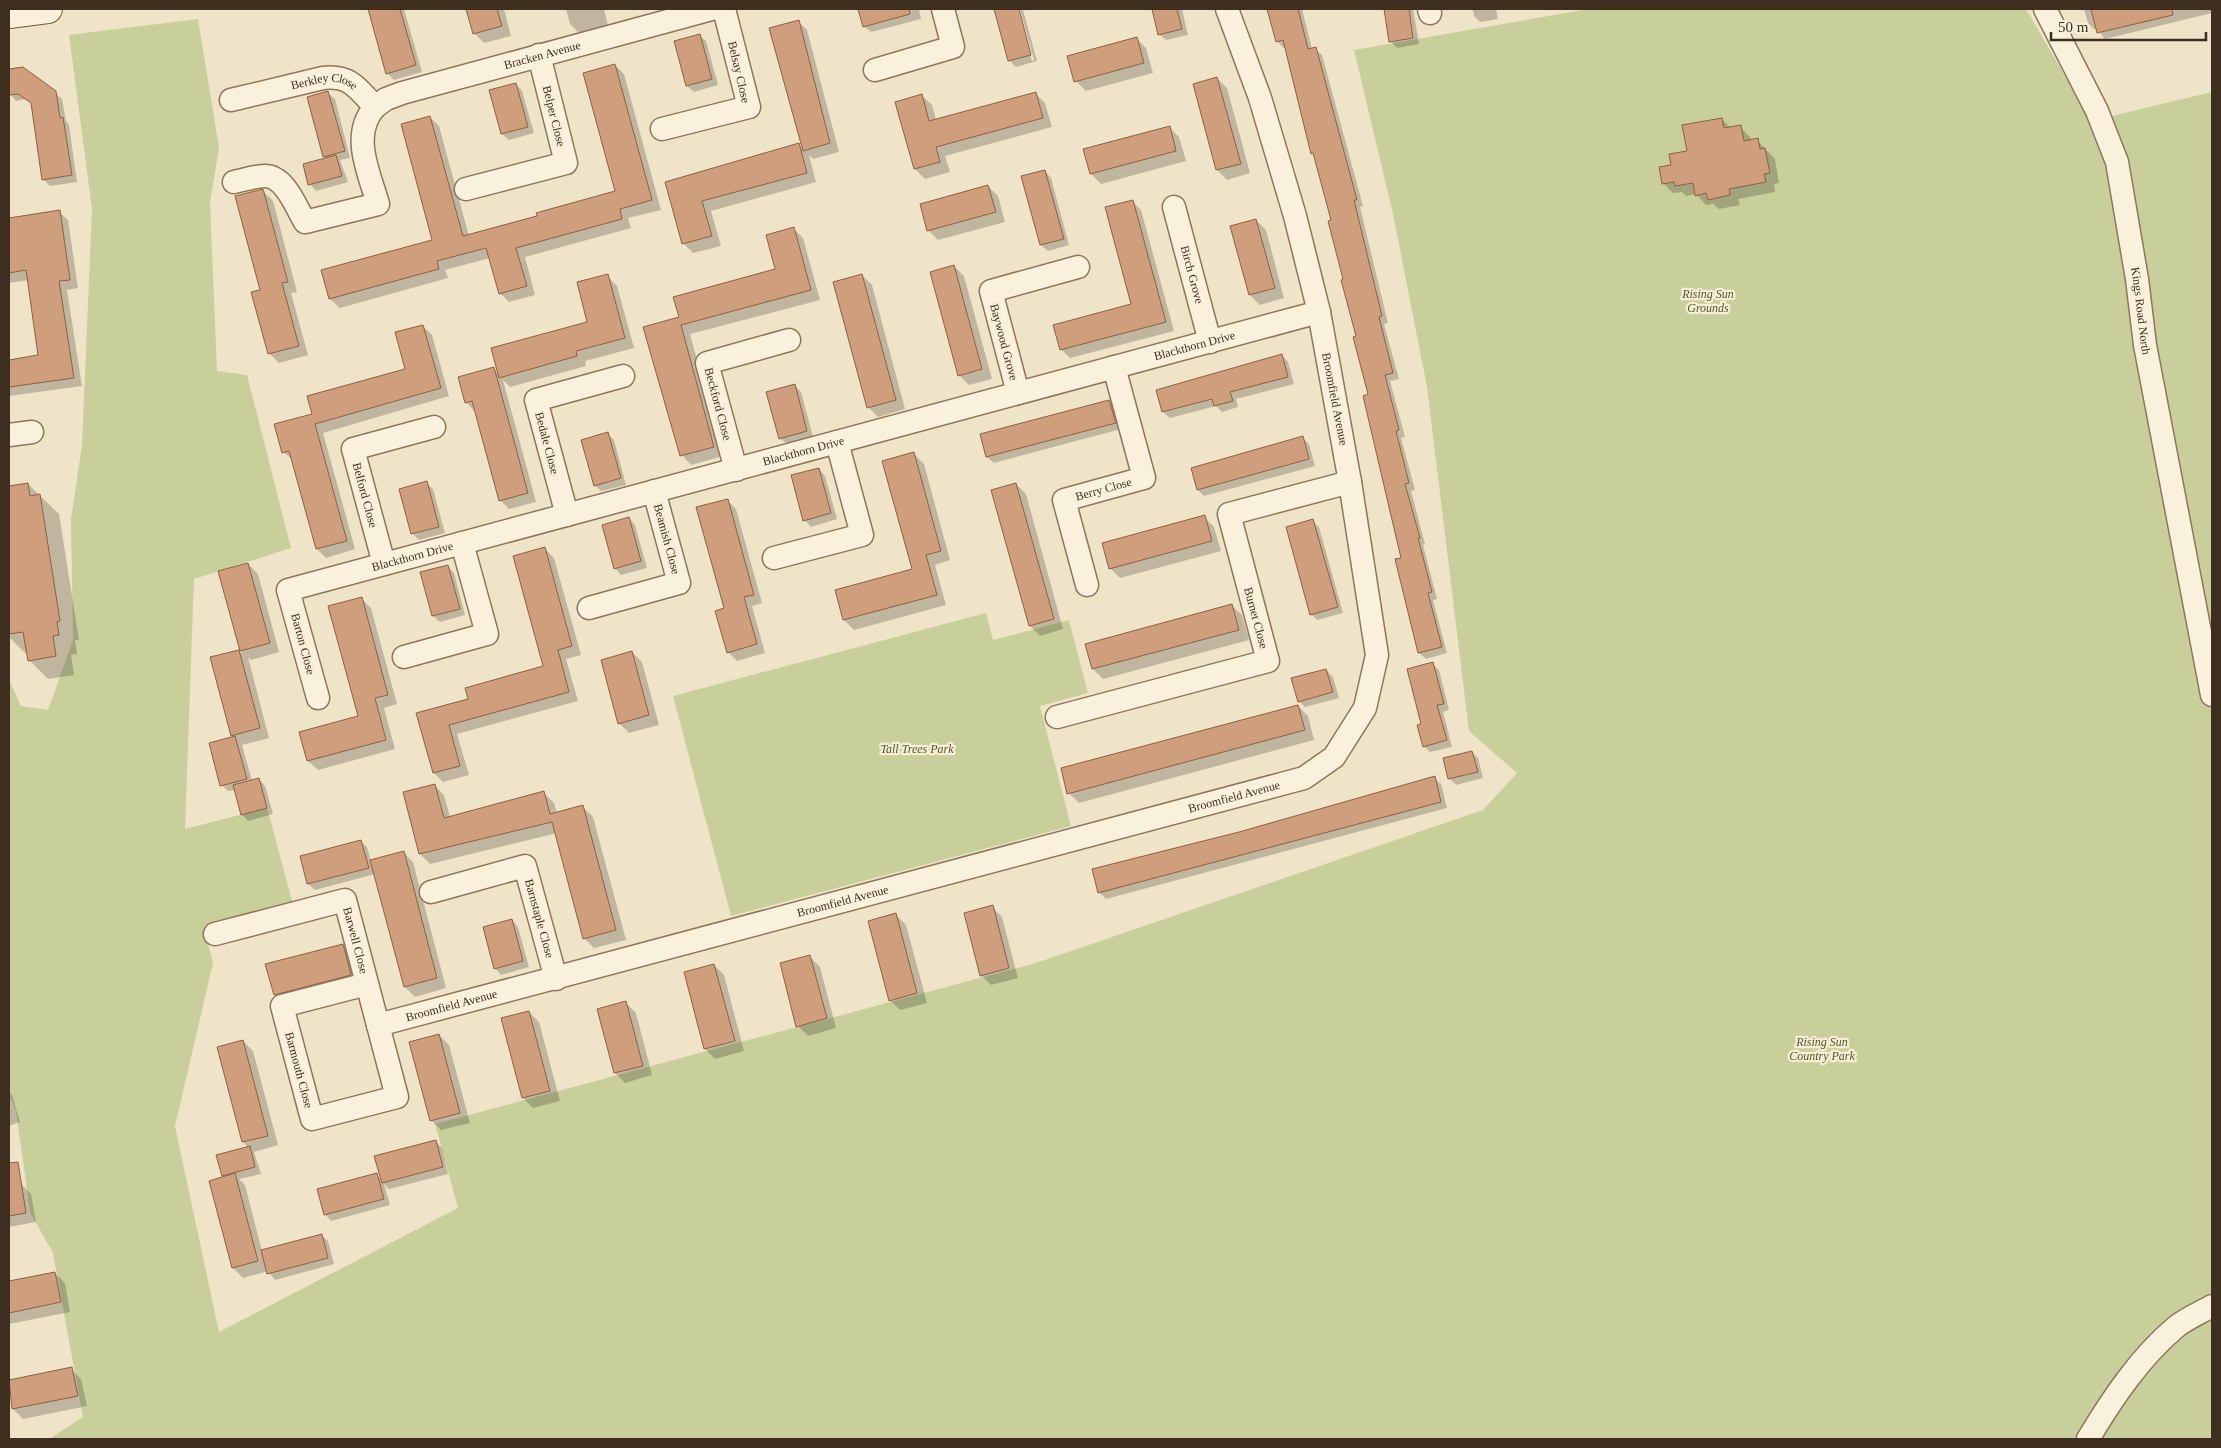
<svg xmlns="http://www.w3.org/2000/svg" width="2221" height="1448" viewBox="0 0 2221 1448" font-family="Georgia,serif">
<rect width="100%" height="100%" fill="#f0e4c8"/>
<g fill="#c9cf9b">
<path d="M1589,9H2026L2091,121L2212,92V1439H49L83,1417L53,1253L30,1212L16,1111L9,1094V680L21,706L48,710L73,640L71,519L82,445L92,209L69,35L198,19L219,148L210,202L217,371L247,375L291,548L194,579L185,829L267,808L293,904L204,928L213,963L175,1126L219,1332L458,1208L435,1124L1036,963L1483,810L1517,773L1469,731L1427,387L1393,214L1354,50Z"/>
<path d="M986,613L993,640L1069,620L1088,693L1040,706L1071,826L731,916L673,696Z"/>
</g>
<g fill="#0003" fill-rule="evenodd">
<path d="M370,9H404L422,72L394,80L387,73Z"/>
<path d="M467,9H504L511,36L484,43L474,33Z"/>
<path d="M566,9H604L608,26L580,34L570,24Z"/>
<path d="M860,9H919L921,19L871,32L864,26Z"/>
<path d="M995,9L1023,10L1037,61L1016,67L1009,60ZM1018,9H1020L1034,60L1032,61Z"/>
<path d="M1153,9H1182L1188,35L1166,40L1159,34Z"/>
<path d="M1269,9H1302L1312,49H1315L1322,55L1363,206L1360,207L1388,323L1384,324L1399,379L1390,381L1405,437L1401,438L1415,490L1411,491L1425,544L1423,545L1437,599L1433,600L1447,653L1426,659L1419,653L1402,559L1388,505H1391L1370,395L1333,221L1316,156L1313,153L1286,47L1284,48L1277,41Z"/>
<path d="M1385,9H1413L1419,44L1397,48L1390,41Z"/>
<path d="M1473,9H1496L1498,19L1480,22L1474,16Z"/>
<path d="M2084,9H2212V13L2105,39L2097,29H2094L2088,23Z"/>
<path d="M798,21L807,30L839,152L813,159L809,155L816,182L711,211L721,246L693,253L683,243L667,183L799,145L804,150Z"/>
<path d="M699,35L706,41L718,85L694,92L687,86Z"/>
<path d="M1136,38L1146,48L1153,73L1086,91L1076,81Z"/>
<path d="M615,65L624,74L661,210L628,218L631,228L525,257L535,295L509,302L500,293L490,258L445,270L448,278L340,308L330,299L434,241L430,117L439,126L469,236L616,192Z"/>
<path d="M23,68L62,99L66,121L69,125L77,182L50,186L43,179L33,104L26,99L16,101L10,94L9,70Z"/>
<path d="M1217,78L1227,88L1250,173L1227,180L1217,170Z"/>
<path d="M516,84L522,91L534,133L509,140L502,134Z"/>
<path d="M328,93L335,99L350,158L340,160L348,182L316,191L310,184L326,159L324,156Z"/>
<path d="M1035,93L1045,103L1052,127L945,156L950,172L925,179L915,169L922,96L932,105L936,120Z"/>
<path d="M1722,119L1731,128L1740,127L1750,137L1751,141L1757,140L1775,159L1779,183L1774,184L1775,192L1738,199L1740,205L1719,209L1713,204L1706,205L1696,194L1686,196L1682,192L1673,193L1663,183L1672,166Z"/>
<path d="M1169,127L1179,137L1186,161L1101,184L1091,174Z"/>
<path d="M1045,171L1051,178L1069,245L1048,251L1041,245Z"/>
<path d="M988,186L998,196L1005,222L938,240L928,230Z"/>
<path d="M263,191L273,201L297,292L291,293L308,355L279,363L269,353L262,291Z"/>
<path d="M1132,201L1141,210L1174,331L1070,358L1061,349L1133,305Z"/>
<path d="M59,212L68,220L78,288L67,290L82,386L9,396V361L40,357L29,280L9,283V246L33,243Z"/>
<path d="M1256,220L1266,230L1284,298L1260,305L1250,295L1232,227Z"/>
<path d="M794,229L803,238L820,300L690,334L723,456L691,465L682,455L680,318L776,270Z"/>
<path d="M954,266L964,276L992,379L969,385L959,375Z"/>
<path d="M862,275L872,285L905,409L878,417L868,407Z"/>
<path d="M607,276L617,286L634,348L585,361L586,366L510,387L503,380L536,502L509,509L500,500L475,412L466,402L493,369L499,374L589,323Z"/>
<path d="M423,326L432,335L449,396L323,433L355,549L326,558L317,549L293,460L283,452L313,415L407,370Z"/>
<path d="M1282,355L1288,362L1294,384L1236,399L1238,407L1222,412L1216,406L1170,418L1163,412L1157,391Z"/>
<path d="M794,385L801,392L813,437L787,444L780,438Z"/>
<path d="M1109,401L1115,408L1121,429L994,463L987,457L981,435Z"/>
<path d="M608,434L614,440L626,485L601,491L595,485Z"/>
<path d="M1302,437L1309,444L1315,466L1204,496L1198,490Z"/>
<path d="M914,454L924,464L950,560L935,565L946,605L854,630L844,620L913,570Z"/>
<path d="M819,469L825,476L837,519L811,527L805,520Z"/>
<path d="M426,483L433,489L445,533L419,540L413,534L401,490Z"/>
<path d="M28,484L59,514L79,640H75L77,654L71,655L74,675L48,679L29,660L28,652L25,653L9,637V487Z"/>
<path d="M1016,484L1026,494L1063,629L1040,636L1030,626Z"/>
<path d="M727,500L736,509L762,603L752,606L765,653L737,661L728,652L725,609Z"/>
<path d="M1204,517L1214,527L1221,551L1120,578L1110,568Z"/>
<path d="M629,518L635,525L647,568L621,575L615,568Z"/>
<path d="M1312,521L1319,527L1343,613L1317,620L1311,614Z"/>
<path d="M545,549L554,558L581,655L566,659L578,701L457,734L469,775L443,782L434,773L418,714L469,700L545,667Z"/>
<path d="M248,564L258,574L279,652L251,660L248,657L269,738L242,745L252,781L259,779L265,786L273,814L248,821L242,814L235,790L228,791L222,785L235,737L233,735L239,651L242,654L219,572Z"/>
<path d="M447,566L454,573L465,615L440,622L433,616L422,573Z"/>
<path d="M361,598L371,608L397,704L384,708L395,749L318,770L308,761L360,717Z"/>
<path d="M1232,606L1242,615L1249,640L1103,679L1093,669L1086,645Z"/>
<path d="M632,652L642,662L659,725L629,733L619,723Z"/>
<path d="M1432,664L1439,670L1449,710L1443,712L1452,747L1430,752L1424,746L1423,725Z"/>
<path d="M1326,670L1333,677L1339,698L1305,707L1299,701Z"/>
<path d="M1298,706L1308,716L1314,740L1079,803L1069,793Z"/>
<path d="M1472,752L1478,758L1483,778L1456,785L1449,778Z"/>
<path d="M1434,778L1441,784L1447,808L1106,899L1099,892L1240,833Z"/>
<path d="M434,785L444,795L450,817L544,793L554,803L557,813L583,807L593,817L626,940L594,948L584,938L557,833L430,864L420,854Z"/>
<path d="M361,841L367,847L371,861L403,852L413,862L446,988L415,997L405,987L375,874L315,890L308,884Z"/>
<path d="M992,907L1002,917L1018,978L991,985L981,975Z"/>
<path d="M896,915L906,925L927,1003L900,1010L890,1000Z"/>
<path d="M512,920L518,927L529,967L501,975L495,968Z"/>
<path d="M343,945L353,955L360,984L285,1005L275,995Z"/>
<path d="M810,957L820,967L836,1028L808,1036L798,1026Z"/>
<path d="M714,965L724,975L744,1051L715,1059L705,1049Z"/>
<path d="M626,1003L636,1013L652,1075L625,1083L615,1073Z"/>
<path d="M529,1012L539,1022L560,1101L533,1108L523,1098Z"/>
<path d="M439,1035L449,1045L470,1123L441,1130L431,1120Z"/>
<path d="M243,1041L253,1051L278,1145L254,1152L261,1174L239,1179L245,1185L262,1251L321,1235L328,1241L334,1264L275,1280L268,1271L243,1278L233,1268L225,1178L223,1176L249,1148L243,1142L218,1048Z"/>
<path d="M9,1092L12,1095L20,1122L9,1126Z"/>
<path d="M435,1141L442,1148L448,1174L389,1189L384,1184L390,1205L331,1221L325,1214L377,1175L382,1180Z"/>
<path d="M21,1184L31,1194L36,1222L9,1227V1186Z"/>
<path d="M55,1273L65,1283L70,1312L9,1324V1282Z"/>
<path d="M71,1369L81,1379L87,1406L23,1419L13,1409L9,1381Z"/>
</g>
<g fill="#cf9f7d" stroke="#8d5f41">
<path d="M368,9H400L416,65L386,74Z"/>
<path d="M466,9H497L502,26L473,34Z"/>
<path d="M858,9H909L910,14L863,27Z"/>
<path d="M994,9H1019L1031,55L1008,61Z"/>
<path d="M1152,9H1177L1182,29L1158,35Z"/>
<path d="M1267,9H1298L1308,49L1316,47L1357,200H1354L1382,316L1379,317L1393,373L1385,375L1399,430L1396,431L1409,483L1405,484L1420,538H1418L1432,592L1428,593L1442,647L1418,653L1395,559L1401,558L1363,396L1368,394L1353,337L1356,336L1341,280L1343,279L1328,221L1331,220L1313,153L1311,154L1283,40L1276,42Z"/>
<path d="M1384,9H1409L1413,38L1389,42Z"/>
<path d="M2091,9H2172L2173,15L2097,33Z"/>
<path d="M799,20L830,143L803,151L769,28Z"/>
<path d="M700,34L712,79L686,86L674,41Z"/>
<path d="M1137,37L1144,63L1074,82L1067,56Z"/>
<path d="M615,64L652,200L620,209L622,219L516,248L527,286L499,294L486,248L437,261L439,269L329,299L321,270L432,240L401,124L430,116L463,236L537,216L536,213L615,191L583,73Z"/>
<path d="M23,67L56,91L60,118L63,117L72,175L42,180L31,103L18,94L9,95V69Z"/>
<path d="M1217,77L1241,164L1216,170L1193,84Z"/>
<path d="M516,83L528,127L501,134L489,90Z"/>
<path d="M328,91L345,151L323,157L307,97Z"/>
<path d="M1036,92L1043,118L936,147L940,162L914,169L895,102L922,94L929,121Z"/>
<path d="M1722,118L1724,128L1741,125L1744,141L1758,138L1760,149L1765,148L1770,173L1764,174L1766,182L1729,189L1730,195L1708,200L1706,193L1695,196L1693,183L1675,186L1674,182L1662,184L1659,167L1671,165L1669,154L1687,151L1682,125Z"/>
<path d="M1170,126L1176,151L1090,174L1083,149Z"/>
<path d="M799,143L807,173L702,201L712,236L682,244L665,182Z"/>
<path d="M336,155L342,176L308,185L303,164Z"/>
<path d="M1045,170L1064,239L1040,245L1021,176Z"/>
<path d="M988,185L996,212L927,231L920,204Z"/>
<path d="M263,189L288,282L282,283L299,346L268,354L251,292L260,290L235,196Z"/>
<path d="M1133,200L1166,322L1060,350L1053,325L1131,304L1105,207Z"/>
<path d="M60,210L70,280L59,281L74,378L9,387V360L38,355L26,270L9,273V218Z"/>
<path d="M1256,219L1275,288L1249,295L1230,226Z"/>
<path d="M794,227L811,290L681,325L714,447L680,456L643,327L679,317L673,297L775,269L766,235Z"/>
<path d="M954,265L982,369L958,376L930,272Z"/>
<path d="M608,274L625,338L576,351L577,356L499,378L491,348L587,322L577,282Z"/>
<path d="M862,274L896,400L867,408L833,282Z"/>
<path d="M423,325L441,388L315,424L347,541L316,549L289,451L282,453L274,424L312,414L307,396L405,369L395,332Z"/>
<path d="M1282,354L1288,377L1230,392L1233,401L1214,406L1212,399L1162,412L1156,390Z"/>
<path d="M494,367L528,493L499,501L472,401L465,403L458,377Z"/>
<path d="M795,384L807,431L779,439L766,392Z"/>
<path d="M1109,400L1116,423L986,457L980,434Z"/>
<path d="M608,432L621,478L594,486L581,440Z"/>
<path d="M1303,436L1309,459L1197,490L1191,468Z"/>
<path d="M914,452L941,551L926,555L937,595L843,620L835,590L912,569L882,461Z"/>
<path d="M819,468L831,513L803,521L791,475Z"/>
<path d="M427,481L439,527L411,534L399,489Z"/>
<path d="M28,483L30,496L40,494L60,621L57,622L59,635L53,636L56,656L28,661L23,632L9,634V486Z"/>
<path d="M1016,483L1054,619L1029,626L991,490Z"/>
<path d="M728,499L754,595L744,597L757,644L727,653L715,611L724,608L696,507Z"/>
<path d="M1205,515L1212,541L1109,569L1102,543Z"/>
<path d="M629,517L641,561L614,569L602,525Z"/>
<path d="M1313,519L1338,607L1310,615L1286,527Z"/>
<path d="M545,547L572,646L558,650L569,692L449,725L460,766L433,773L416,713L468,699L465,688L543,666L513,556Z"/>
<path d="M248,563L270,643L240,651L218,571Z"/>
<path d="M448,565L460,609L432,616L420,572Z"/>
<path d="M362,597L388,695L375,698L386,740L307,761L299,732L358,716L328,606Z"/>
<path d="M1232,604L1239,630L1092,669L1085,644Z"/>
<path d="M239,650L260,728L231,736L210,657Z"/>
<path d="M632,651L649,715L618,724L601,660Z"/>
<path d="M1433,662L1444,704L1437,705L1447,740L1423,747L1417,725L1421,724L1407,669Z"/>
<path d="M1326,669L1333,692L1298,702L1291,678Z"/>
<path d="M1298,705L1305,730L1067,794L1061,768Z"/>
<path d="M235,736L247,779L220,786L209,743Z"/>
<path d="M1472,751L1478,772L1448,779L1443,758Z"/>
<path d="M1435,776L1441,802L1098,893L1092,869L1239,832Z"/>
<path d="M259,778L267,808L241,815L233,785Z"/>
<path d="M435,784L444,818L544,791L550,814L583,805L616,930L583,939L552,822L419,854L403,792Z"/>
<path d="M361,840L369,868L307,884L300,856Z"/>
<path d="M404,851L437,978L404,987L370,860Z"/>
<path d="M993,905L1009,968L980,976L964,913Z"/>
<path d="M896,913L917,993L889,1001L868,921Z"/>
<path d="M512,919L523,961L494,969L483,927Z"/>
<path d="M343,944L351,975L274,995L265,964Z"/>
<path d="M810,955L827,1018L796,1027L780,963Z"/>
<path d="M714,964L735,1041L704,1049L684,972Z"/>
<path d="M626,1001L643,1066L614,1073L597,1009Z"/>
<path d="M529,1011L550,1091L522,1098L501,1018Z"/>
<path d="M439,1034L460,1113L430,1121L409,1042Z"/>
<path d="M243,1040L268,1136L242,1142L217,1047Z"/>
<path d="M436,1140L443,1167L382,1183L374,1156Z"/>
<path d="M250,1146L255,1167L222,1176L216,1155Z"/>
<path d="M18,1162L26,1213L9,1216V1163Z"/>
<path d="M235,1173L258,1261L232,1268L209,1181Z"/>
<path d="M377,1173L384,1199L324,1215L317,1189Z"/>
<path d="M322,1234L328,1258L267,1274L261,1250Z"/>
<path d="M55,1272L61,1302L9,1313V1281Z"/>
<path d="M72,1367L78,1396L12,1409L9,1380Z"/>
</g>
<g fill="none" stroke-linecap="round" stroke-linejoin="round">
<g stroke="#8d765c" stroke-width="25">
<g id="street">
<path d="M1429,9L1430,13"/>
<path id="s1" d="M2045,9L2097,111L2117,162L2137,279L2145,345L2212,695"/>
<path d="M875,70L953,47L943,9"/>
<path id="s2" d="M231,100L323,78C351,75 358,89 375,107C350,135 369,172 378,204L305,222C296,207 285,176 265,176C255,176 244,180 234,182"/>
<path id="s3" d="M375,107L386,99L402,93L712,9"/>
<path d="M662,129L749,107L724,9"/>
<path d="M466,189L566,163L539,55"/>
<path id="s4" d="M1174,207L1210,342"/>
<path d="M1018,393L991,291L1078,267"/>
<path d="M9,435L32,432"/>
<path d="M736,470L707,363L789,340"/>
<path d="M567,515L536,400L623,376"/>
<path d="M774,558L862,535L837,442"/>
<path d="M384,564L353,449L434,427"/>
<path id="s5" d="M1087,585L1064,500L1144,478L1114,367"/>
<path d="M589,608L679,583L654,491"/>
<path d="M404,657L487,634L462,543"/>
<path id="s6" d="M318,698L288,590L1319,312"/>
<path d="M1057,717L1268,661L1229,514L1350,482"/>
<path id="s7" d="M431,892L525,866L556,979"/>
<path id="s8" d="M215,934L345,900L397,1097L312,1119L282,1006L367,984"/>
<path id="s9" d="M378,1025L1304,778L1334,757L1365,708L1377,655L1350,482L1319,312L1295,216L1260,98L1227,9"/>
<path d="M2088,1439C2112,1399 2140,1357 2176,1327C2187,1318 2200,1313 2212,1306"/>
</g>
</g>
<g stroke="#6f573f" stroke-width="30">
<path id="secondary" d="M9,14L48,9"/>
</g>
<use href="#street" stroke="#faf1dc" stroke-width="22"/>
<use href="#secondary" stroke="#faf1dc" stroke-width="28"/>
</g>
<g text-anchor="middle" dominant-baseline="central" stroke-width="4.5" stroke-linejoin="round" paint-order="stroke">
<g font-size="12" fill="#3d2e20" stroke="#f7eed8">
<text stroke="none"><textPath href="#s3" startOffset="176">Bracken Avenue</textPath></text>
<text transform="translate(739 72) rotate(77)">Belsay Close</text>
<text stroke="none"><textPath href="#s2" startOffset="96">Berkley Close</textPath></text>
<text transform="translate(554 116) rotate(76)">Belper Close</text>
<text stroke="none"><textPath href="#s4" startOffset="70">Birch Grove</textPath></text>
<text stroke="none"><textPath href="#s1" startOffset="320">Kings Road North</textPath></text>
<text transform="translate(1004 342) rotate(75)">Baywood Grove</text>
<text stroke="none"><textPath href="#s6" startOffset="1051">Blackthorn Drive</textPath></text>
<text transform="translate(1335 399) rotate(79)">Broomfield Avenue</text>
<text transform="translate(718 404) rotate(75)">Beckford Close</text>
<text transform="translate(547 443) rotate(75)">Bedale Close</text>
<text stroke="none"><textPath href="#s6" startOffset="646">Blackthorn Drive</textPath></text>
<text stroke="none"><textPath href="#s5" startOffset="129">Berry Close</textPath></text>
<text transform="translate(365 495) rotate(75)">Belford Close</text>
<text transform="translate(667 539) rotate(75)">Beamish Close</text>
<text stroke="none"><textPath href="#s6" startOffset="241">Blackthorn Drive</textPath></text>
<text transform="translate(1256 618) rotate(75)">Burnet Close</text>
<text transform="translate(303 644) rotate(75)">Barton Close</text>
<text stroke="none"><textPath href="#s9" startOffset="886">Broomfield Avenue</textPath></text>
<text stroke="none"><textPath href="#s9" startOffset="481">Broomfield Avenue</textPath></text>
<text stroke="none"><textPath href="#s7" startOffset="152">Barnstaple Close</textPath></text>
<text stroke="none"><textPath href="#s8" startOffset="176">Barwell Close</textPath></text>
<text stroke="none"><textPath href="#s9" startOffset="76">Broomfield Avenue</textPath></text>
<text transform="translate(299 1070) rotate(75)">Barmouth Close</text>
</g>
<g font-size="12" font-style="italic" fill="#4d5a26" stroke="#f7eed8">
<text x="1708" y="294">Rising Sun<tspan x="1708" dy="14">Grounds</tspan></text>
<text x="917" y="749">Tall Trees Park</text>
<text x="1822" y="1042">Rising Sun<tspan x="1822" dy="14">Country Park</tspan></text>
</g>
</g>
<rect width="2221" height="1448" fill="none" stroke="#3d2e20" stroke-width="20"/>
<path d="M2051 32v8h155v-8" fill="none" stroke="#3d2e20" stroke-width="2.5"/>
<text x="2058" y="32" font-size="15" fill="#3d2e20" stroke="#f7eed8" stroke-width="4" paint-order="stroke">50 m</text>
</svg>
